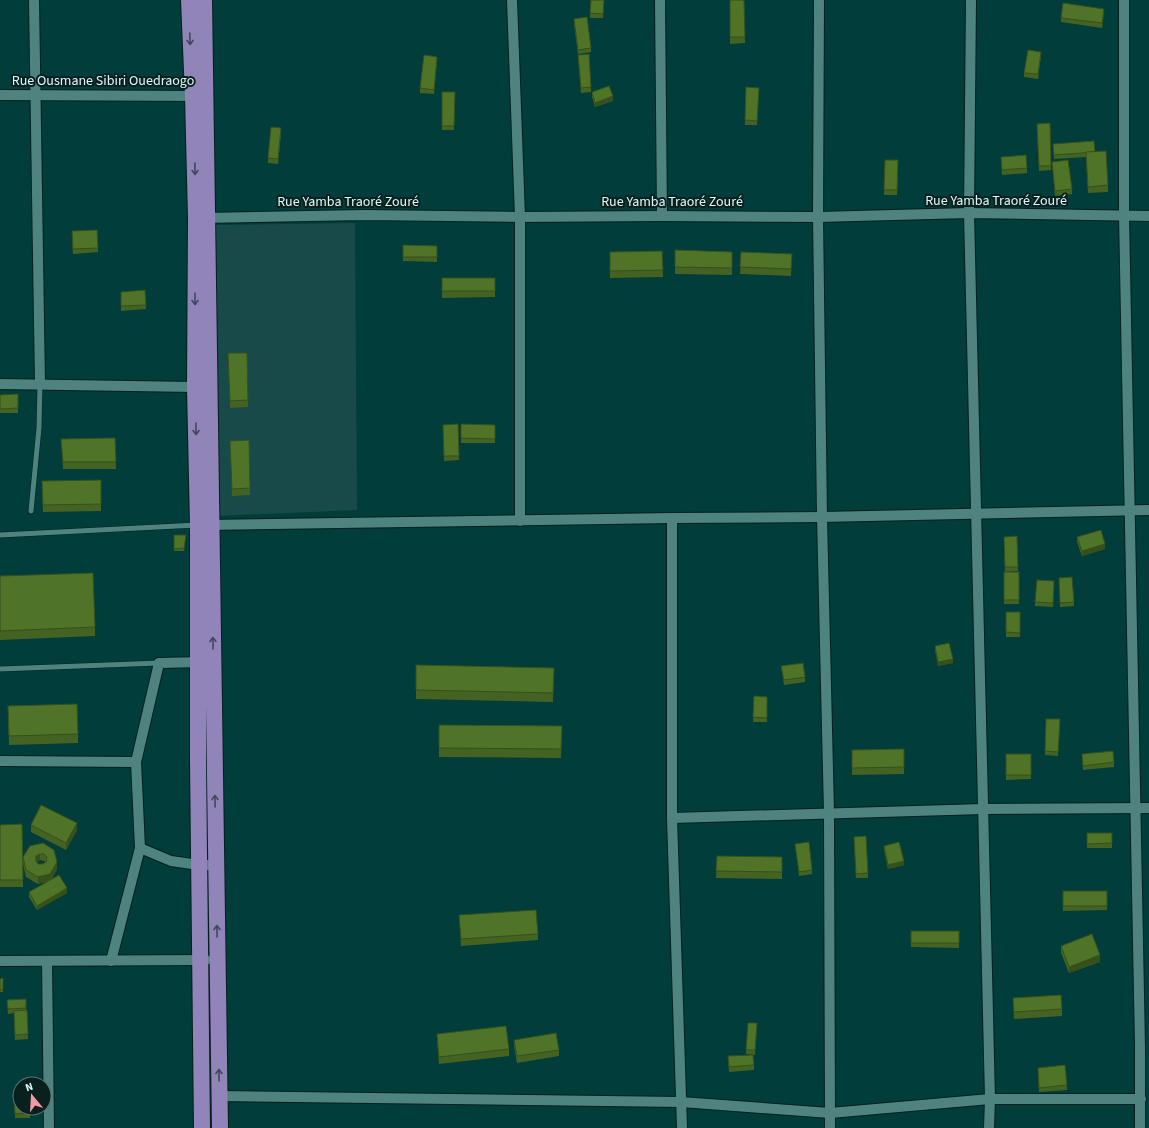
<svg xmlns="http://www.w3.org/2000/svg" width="1149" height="1128" viewBox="0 0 1149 1128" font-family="'Source Sans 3',sans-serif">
<rect width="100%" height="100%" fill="#003d3b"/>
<path fill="#174a48" d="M355,223L357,510L217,516L213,225Z"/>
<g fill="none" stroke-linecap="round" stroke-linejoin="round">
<g stroke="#04201f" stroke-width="6">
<g id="service">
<path d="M31,511L39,428L40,384"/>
<path d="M0,535L197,525"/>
<path d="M0,669L159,663"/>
</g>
</g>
<g stroke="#04201f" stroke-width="12">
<g id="minor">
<path d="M34,0L40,384"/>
<path d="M512,0L520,217V521"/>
<path d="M660,0L662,216"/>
<path d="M819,0L818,217L822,517L829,813L830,1128"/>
<path d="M971,0L969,213L990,1099L989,1128"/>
<path d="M1124,0V215L1140,1046V1128"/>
<path d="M0,95L197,96"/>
<path d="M202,218L364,215L520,217L662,216L818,217L969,213L1149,216"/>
<path d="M0,384L195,387"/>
<path d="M672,518V818L682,1128"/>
<path d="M206,525L672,518L822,517L1149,510"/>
<path d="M0,761L136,762L159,663L203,662"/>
<path d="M672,818L983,809L1149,808"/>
<path d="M140,848L171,861L199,865H216"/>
<path d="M0,961L206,960"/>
<path d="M47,961L49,1128"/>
<path d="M111,961L140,848L136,762"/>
<path d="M220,1096L681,1102L830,1113L990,1099H1141"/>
</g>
</g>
<g stroke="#04201f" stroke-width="18">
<g id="primary">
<path d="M189,0L193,95L196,218L195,387L198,525V762L202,1128"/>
<path d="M204,0L220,1128"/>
</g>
</g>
<use href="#service" stroke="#4f8380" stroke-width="5"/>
<use href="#minor" stroke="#4f8380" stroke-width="10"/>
<use href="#primary" stroke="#9084b8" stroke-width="16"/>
</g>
<g fill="#446322" fill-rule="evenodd">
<path d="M591,0H604L603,18H590Z"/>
<path d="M730,0H744L745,43L730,44Z"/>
<path d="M1104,13L1102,28L1061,22V18Z"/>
<path d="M574,19L591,48V52L578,54L574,24Z"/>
<path d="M578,55L591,87V92L581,93Z"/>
<path d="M1041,56L1038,79L1024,77V73Z"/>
<path d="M437,61L434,94L420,93V88Z"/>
<path d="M759,88L757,125H745V120Z"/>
<path d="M442,92H455L454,130H442Z"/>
<path d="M592,92L613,101L595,107L592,97Z"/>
<path d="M1050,123L1051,170L1039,171L1037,124Z"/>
<path d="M281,133L278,164L268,163V158Z"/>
<path d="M1053,144L1095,152L1108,185V192L1088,193L1086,157L1054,159Z"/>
<path d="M1001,157L1027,168V173L1002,175Z"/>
<path d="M885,160H898L897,195H884Z"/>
<path d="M1052,162L1072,189V194L1055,196Z"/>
<path d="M72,236L98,248V252L73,254Z"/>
<path d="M403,245L437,246V262L403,261Z"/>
<path d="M675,250L732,252V275L675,274Z"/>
<path d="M662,251L663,277L610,278V252Z"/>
<path d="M741,252L792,254L791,276L740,274Z"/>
<path d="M442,278H495V297L442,298Z"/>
<path d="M145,290L146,309L121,311V292Z"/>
<path d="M228,353H247L248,407L230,408Z"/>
<path d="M18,394V413H0V395Z"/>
<path d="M458,424L459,460L444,461L443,425Z"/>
<path d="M461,424L495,425V443H461Z"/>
<path d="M115,438L116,469H63L61,439Z"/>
<path d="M249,440L250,495L232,496L230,441Z"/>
<path d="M42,481L101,504V511L43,512Z"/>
<path d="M174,535H186L184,551H174Z"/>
<path d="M1004,537L1018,567V571L1005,572Z"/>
<path d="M1077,537L1105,549L1082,556L1077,542Z"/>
<rect x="1004" y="572" width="15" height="32"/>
<path d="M0,576L95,627V636L0,640Z"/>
<path d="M1059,578L1074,602V606L1060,607Z"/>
<path d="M1054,585L1053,607L1035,606V602Z"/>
<rect x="1006" y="612" width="14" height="25"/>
<path d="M935,646L953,663L938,666L935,650Z"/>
<path d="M416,665L554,668L553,702L416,699Z"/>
<path d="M781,666L805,677V682L784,685Z"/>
<path d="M754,696L767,697V722H753Z"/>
<path d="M8,706L78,734V743L9,745Z"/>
<path d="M1060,724L1058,756L1045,755V751Z"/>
<path d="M439,725L562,726L561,758L439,757Z"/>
<path d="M904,749V774L852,775V750Z"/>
<path d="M1006,754H1031V779L1006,780Z"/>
<path d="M1082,754L1114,762V767L1083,770Z"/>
<path d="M22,824L23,887H0V825Z"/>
<path d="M31,825L77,830L66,850L31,832Z"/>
<rect x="1087" y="833" width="25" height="15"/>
<path d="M854,842L868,873V878H856Z"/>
<path d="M43,843L57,869L51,880L67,893L37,910L29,897V892L49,881L38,884L26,877L23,864V857ZM40,860L44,861L45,862L43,864H38L37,862Z"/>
<path d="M795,844L812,870V874L799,876Z"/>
<path d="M884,846L904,865L888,869L884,850Z"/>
<path d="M717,856L782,857V879L716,878Z"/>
<path d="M1063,891H1107V910L1063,911Z"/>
<path d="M459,915L538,934V940L461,946Z"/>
<path d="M911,931H959V948L911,947Z"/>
<path d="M1061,946L1100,962L1069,973L1061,953Z"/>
<path d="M3,978V992H0V979Z"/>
<path d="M1013,998L1062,1009V1016L1014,1019Z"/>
<path d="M26,999V1010H27L28,1039L15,1040L14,1013L8,1014L7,1000Z"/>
<path d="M748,1023H757L755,1055L746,1054Z"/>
<path d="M437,1034L509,1049V1056L439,1064L437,1041Z"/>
<path d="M514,1040L559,1050V1056L517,1063L514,1046Z"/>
<path d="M728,1056L754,1065V1070L729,1072Z"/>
<path d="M1038,1068L1067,1085V1090L1039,1092Z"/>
<path d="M14,1092L30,1108V1118H15Z"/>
</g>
<g fill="#37501b">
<path d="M1104,9V13L1102,28V23Z"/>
<path d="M1041,52V56L1038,79V74Z"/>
<path d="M437,57V61L434,94V90Z"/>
<path d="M613,96V101L595,107V103Z"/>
<path d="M281,128V133L278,164V159Z"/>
<path d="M1105,544V549L1082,556V551Z"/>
<path d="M953,659V663L938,666V662Z"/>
<path d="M77,823V830L66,850V843Z"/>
<path d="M40,854V860L36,863V856Z"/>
<path d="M904,861V865L888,869V865Z"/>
<path d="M57,862V869L50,880L38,884V877Z"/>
<path d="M67,888V893L37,910V906Z"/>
<path d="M1100,955V962L1069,973V967Z"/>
</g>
<g fill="#4f7327" stroke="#37501b" fill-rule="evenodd">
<path d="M591,0H604L603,14L590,13Z"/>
<path d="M730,0H744L745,37H730Z"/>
<path d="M1063,3L1104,9L1102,23L1061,18Z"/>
<path d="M587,17L591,48L578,50L574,19Z"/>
<path d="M1028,50L1041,52L1038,74L1024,73Z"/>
<path d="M589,54L591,87L581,88L578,55Z"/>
<path d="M424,55L437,57L434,90L420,88Z"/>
<path d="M609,86L613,96L595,103L592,92Z"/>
<path d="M746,87L759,88L757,121L745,120Z"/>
<path d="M442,92H455L454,126H442Z"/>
<path d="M1050,123L1051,166H1039L1037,124Z"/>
<path d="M271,127L281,128L278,159L268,158Z"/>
<path d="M1094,141L1095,152L1054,155L1053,144Z"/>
<path d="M1106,151L1108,185L1088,187L1086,152Z"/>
<path d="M1026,155L1027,168L1002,170L1001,157Z"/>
<path d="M885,160H898L897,190H884Z"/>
<path d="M1068,160L1072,189L1055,191L1052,162Z"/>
<path d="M97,230L98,248L73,249L72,231Z"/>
<path d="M403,245L437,246V257H403Z"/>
<path d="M675,250L732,252V268L675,267Z"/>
<path d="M662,251L663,270L610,271V252Z"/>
<path d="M741,252L792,254L791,269L740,267Z"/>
<rect x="442" y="278" width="53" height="13"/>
<path d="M145,290L146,305L121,306V292Z"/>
<path d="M228,353H247L248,400L230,401Z"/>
<path d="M18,394V408L0,409V395Z"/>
<path d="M458,424L459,456H444L443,425Z"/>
<path d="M461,424L495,425V439L461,438Z"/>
<path d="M115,438L116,462H63L61,439Z"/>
<path d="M249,440L250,488L232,489L230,441Z"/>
<path d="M101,480V504L43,505L42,481Z"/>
<path d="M1101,530L1105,544L1082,551L1077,537Z"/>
<path d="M174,535H186L184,548L174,549Z"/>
<path d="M1017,536L1018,567H1005L1004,537Z"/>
<rect x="1004" y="572" width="15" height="28"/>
<path d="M93,573L95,627L0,631V576Z"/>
<path d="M1072,577L1074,602L1060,603L1059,578Z"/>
<path d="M1037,580L1054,581L1053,603L1035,602Z"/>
<path d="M1006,612H1020V633L1006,632Z"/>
<path d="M949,643L953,659L938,662L935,646Z"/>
<path d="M803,663L805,677L784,680L781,666Z"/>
<path d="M416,665L554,668L553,693L416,690Z"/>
<path d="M754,696L767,697V718L753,717Z"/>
<path d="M77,704L78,734L9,736L8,706Z"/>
<path d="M1046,719H1060L1058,752L1045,751Z"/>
<path d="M439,725L562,726L561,749L439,748Z"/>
<path d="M904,749V767L852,768V750Z"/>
<path d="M1113,751L1114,762L1083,766L1082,754Z"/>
<rect x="1006" y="754" width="25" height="21"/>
<path d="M41,805L77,823L66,843L31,825Z"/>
<path d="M22,824L23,880H0V825Z"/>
<path d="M1087,833H1112V843L1087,844Z"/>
<path d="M866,836L868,873L856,874L854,837Z"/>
<path d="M809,842L812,870L799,872L795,844Z"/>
<path d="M899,842L904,861L888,865L884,846Z"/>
<path d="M43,843L54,850L57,862L50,874L38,877L26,870L23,857L30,846ZM40,854H44L47,857L46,862L43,864H38L36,861V856Z"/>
<path d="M717,856L782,857V872L716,871Z"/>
<path d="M59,875L67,888L37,906L29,892Z"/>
<rect x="1063" y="891" width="44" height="15"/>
<path d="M536,910L538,934L461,939L459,915Z"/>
<rect x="911" y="931" width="48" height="12"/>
<path d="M1092,934L1100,955L1069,967L1061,946Z"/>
<path d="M3,978V989L0,990V979Z"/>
<path d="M1061,995L1062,1009L1014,1012L1013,998Z"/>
<path d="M26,999V1008L8,1009L7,1000Z"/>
<path d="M27,1010L28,1034L15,1035L14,1011Z"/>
<path d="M748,1023H757L755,1050H746Z"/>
<path d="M506,1026L509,1049L439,1057L437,1034Z"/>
<path d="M556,1033L559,1050L517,1056L514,1040Z"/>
<path d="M753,1055L754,1065L729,1067L728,1056Z"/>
<path d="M1065,1065L1067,1085L1039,1088L1038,1068Z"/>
<path d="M14,1092H20V1108H30V1113L15,1114Z"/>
</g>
<defs><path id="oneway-shaft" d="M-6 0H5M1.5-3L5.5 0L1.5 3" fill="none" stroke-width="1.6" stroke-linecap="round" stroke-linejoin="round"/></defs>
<g stroke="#3f485c">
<use href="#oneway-shaft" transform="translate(190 39) rotate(88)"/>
<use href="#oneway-shaft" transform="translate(195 169) rotate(89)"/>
<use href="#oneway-shaft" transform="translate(195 299) rotate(90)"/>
<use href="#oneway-shaft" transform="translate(196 429) rotate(89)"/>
<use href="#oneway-shaft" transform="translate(213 643) rotate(-91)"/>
<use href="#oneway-shaft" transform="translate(215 801) rotate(-91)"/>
<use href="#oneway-shaft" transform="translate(217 931) rotate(-91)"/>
<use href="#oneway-shaft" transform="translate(219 1075) rotate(-91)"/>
</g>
<g text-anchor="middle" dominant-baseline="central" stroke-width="4" stroke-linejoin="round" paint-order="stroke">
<g font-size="14" fill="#def9f7" stroke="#09201f">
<text x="103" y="81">Rue Ousmane Sibiri Ouedraogo</text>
<text x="996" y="201">Rue Yamba Traoré Zouré</text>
<text x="348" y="202">Rue Yamba Traoré Zouré</text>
<text x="672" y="202">Rue Yamba Traoré Zouré</text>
</g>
</g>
<g transform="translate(32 1096) rotate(342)"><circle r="19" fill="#09201f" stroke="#5e7775"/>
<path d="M0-3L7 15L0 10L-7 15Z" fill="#f49aa6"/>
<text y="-6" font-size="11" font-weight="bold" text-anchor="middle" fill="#def9f7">N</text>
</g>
</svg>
